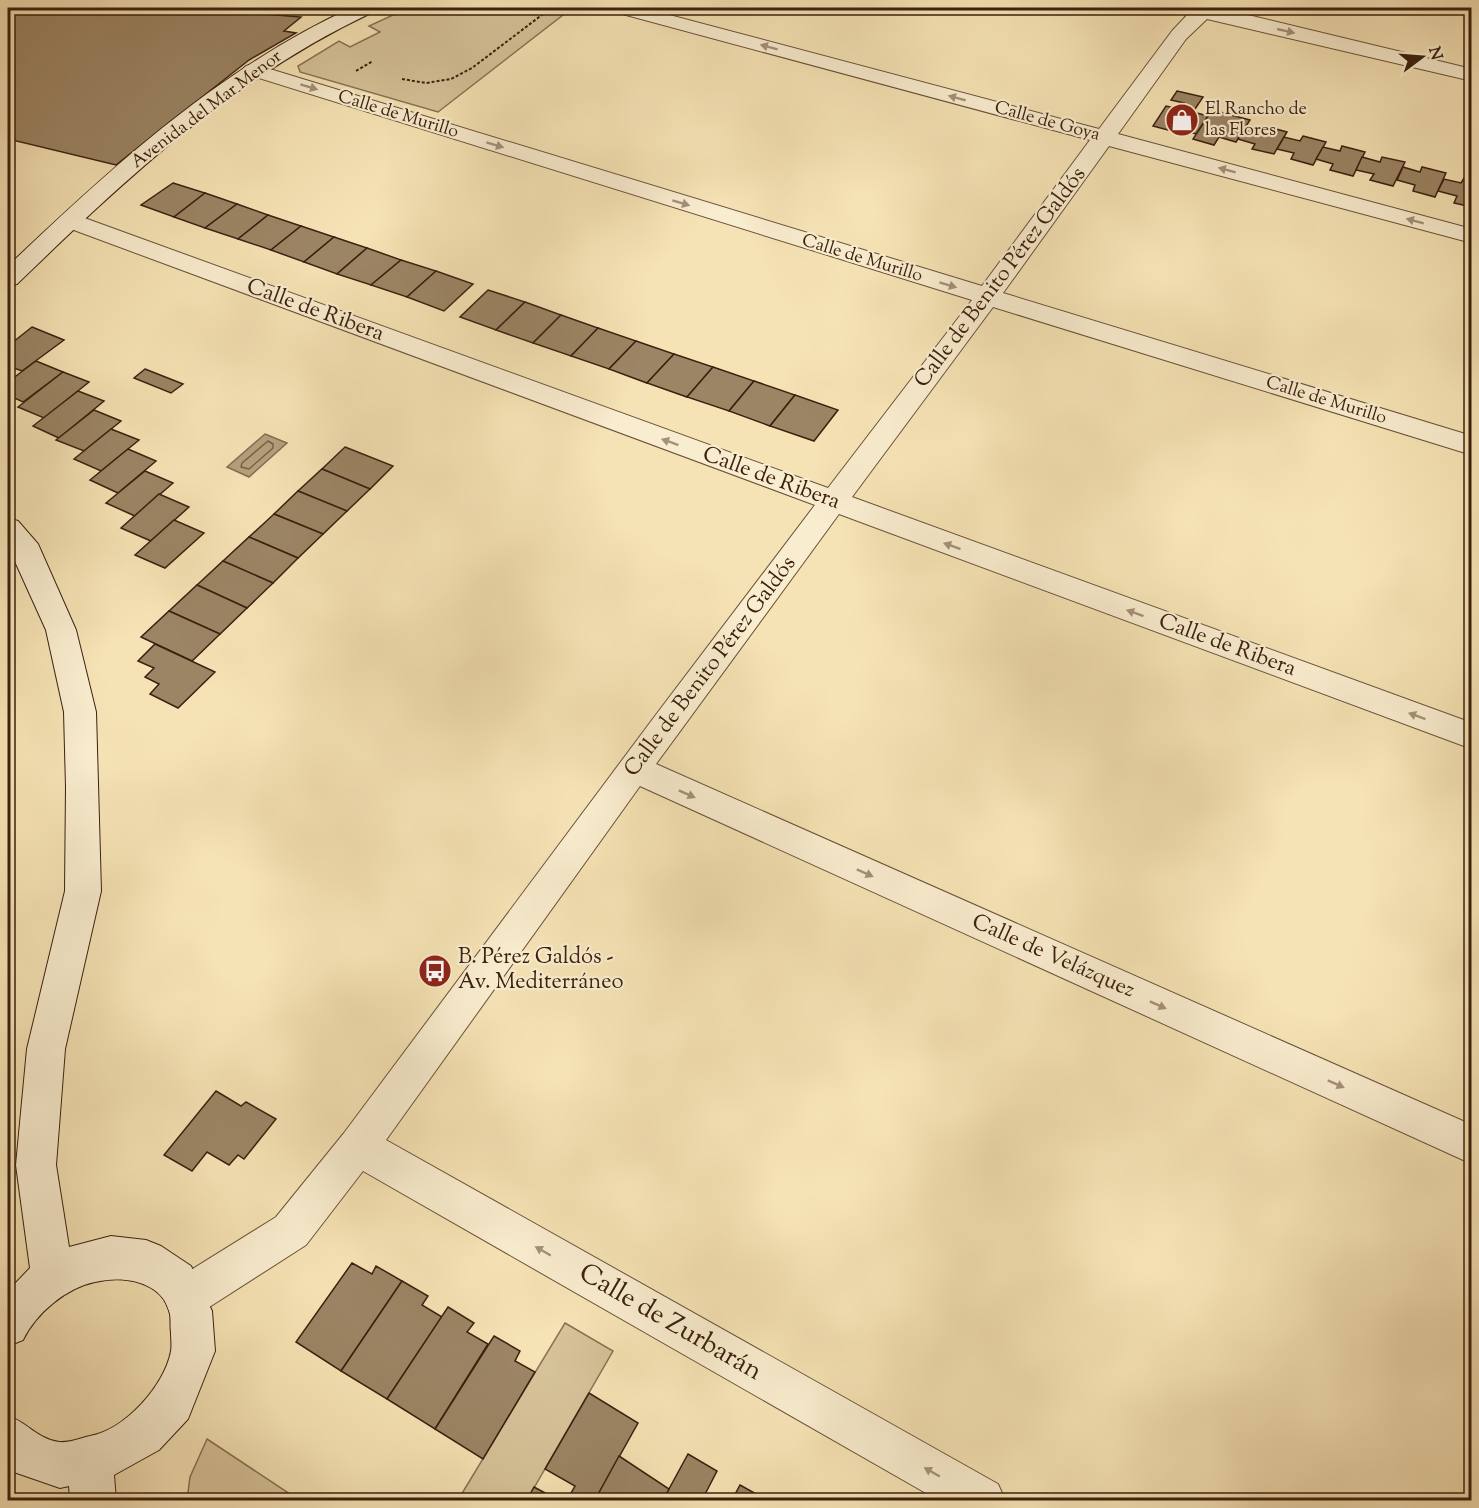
<svg xmlns="http://www.w3.org/2000/svg" width="1479" height="1508" viewBox="0 0 1479 1508" font-family="'Sorts Mill Goudy',serif">
<rect width="100%" height="100%" fill="#f6e3b5"/>
<filter id="stains"><feTurbulence type="fractalNoise" baseFrequency=".00333" numOctaves="4"/><feColorMatrix values="0 0 0 0 .2 0 0 0 0 .09 0 0 0 0 .02 0 0 0 .5 -.17"/></filter>
<radialGradient id="worn" r=".72"><stop offset=".6" stop-color="#630" stop-opacity="0"/><stop offset="1" stop-color="#630" stop-opacity=".3"/></radialGradient>
<g fill="#d6c299" stroke="#887154" stroke-width="1.5">
<path d="M408,8H572L438,112L300,72L298,66L339,41L350,47L380,32L369,26Z"/>
<path d="M565,1323L613,1351L527,1500H458Z"/>
<path d="M207,1439L299,1500H187L190,1477Z"/>
</g>
<path fill="#b6a17d" stroke="#856d51" stroke-width="1.5" d="M265,434L287,443L249,477L227,467Z"/>
<g fill="none" stroke-linecap="round" stroke-linejoin="round">
<path stroke="#786046" stroke-width="1.5" d="M268,441L273,444V448L249,469L241,467L242,463Z"/>
</g>
<g fill="#9c8565" stroke="#3b200f" stroke-width="1.5">
<path d="M98,8L227,11L301,17L284,31L296,33L249,60L116,165L8,139V15Z"/>
<path d="M1177,91L1203,97L1193,112L1208,116L1196,134L1181,130L1179,133L1153,126L1166,106L1179,109L1184,103L1171,100Z"/>
<path d="M1212,110L1250,120L1236,142L1219,137L1214,145L1193,139Z"/>
<path d="M1265,126L1287,132L1274,154L1252,149L1255,144L1238,139L1246,127L1262,131Z"/>
<path d="M1303,136L1326,142L1313,165L1291,159L1294,153L1277,149L1284,137L1300,141Z"/>
<path d="M1342,146L1365,152L1353,176L1330,170L1333,164L1316,159L1323,147L1340,151Z"/>
<path d="M1362,157L1380,162L1382,157L1405,162L1393,186L1370,180L1374,174L1356,170Z"/>
<path d="M1403,167L1420,172L1422,167L1446,173L1435,197L1413,191L1415,185L1397,180Z"/>
<path d="M1464,178L1472,180V207L1454,203L1457,196L1438,191L1444,179L1461,183Z"/>
<path d="M173,183L205,193L174,217L141,205Z"/>
<path d="M205,193L237,204L205,228L174,217Z"/>
<path d="M237,204L268,215L238,239L205,228Z"/>
<path d="M268,215L301,226L271,250L238,239Z"/>
<path d="M301,226L334,237L304,262L271,250Z"/>
<path d="M334,237L367,248L337,274L304,262Z"/>
<path d="M367,248L401,260L371,285L337,274Z"/>
<path d="M401,260L436,271L407,297L371,285Z"/>
<path d="M436,271L473,284L444,311L407,297Z"/>
<path d="M488,290L525,302L496,330L460,317Z"/>
<path d="M525,302L561,315L533,343L496,330Z"/>
<path d="M561,315L598,328L571,356L533,343Z"/>
<path d="M32,327L64,340L22,371L8,366V346Z"/>
<path d="M598,328L636,341L609,369L571,356Z"/>
<path d="M636,341L674,354L647,383L609,369Z"/>
<path d="M674,354L713,367L687,397L647,383Z"/>
<path d="M36,361L63,372L23,402L8,395V382Z"/>
<path d="M713,367L754,381L729,411L687,397Z"/>
<path d="M145,369L183,384L171,393L134,378Z"/>
<path d="M63,372L89,382L44,418L18,407Z"/>
<path d="M754,381L795,395L770,426L729,411Z"/>
<path d="M78,391L104,401L59,438L33,426Z"/>
<path d="M795,395L838,410L814,441L770,426Z"/>
<path d="M94,410L121,421L84,451L56,440Z"/>
<path d="M111,429L139,440L101,471L74,459Z"/>
<path d="M345,447L393,466L370,489L322,469Z"/>
<path d="M128,449L156,461L118,493L90,480Z"/>
<path d="M322,469L370,489L347,511L298,491Z"/>
<path d="M145,471L173,483L135,516L106,503Z"/>
<path d="M298,491L347,511L323,534L274,514Z"/>
<path d="M159,494L189,507L151,541L121,528Z"/>
<path d="M274,514L323,534L298,558L249,537Z"/>
<path d="M174,520L204,533L165,568L135,555Z"/>
<path d="M249,537L298,558L273,583L223,561Z"/>
<path d="M223,561L273,583L247,608L197,585Z"/>
<path d="M197,585L247,608L220,634L169,611Z"/>
<path d="M169,611L220,634L192,661L141,637Z"/>
<path d="M155,644L215,672L178,708L150,694L159,684L145,677L154,668L138,661Z"/>
<path d="M216,1091L241,1106L246,1102L276,1119L244,1159L238,1155L229,1165L207,1152L192,1171L164,1155Z"/>
<path d="M352,1263L372,1274L376,1266L402,1281L341,1371L296,1342Z"/>
<path d="M402,1281L428,1296L422,1305L442,1317L387,1399L341,1371Z"/>
<path d="M448,1307L474,1323L467,1332L488,1344L435,1429L387,1399Z"/>
<path d="M494,1336L520,1351L515,1361L535,1372L483,1459L435,1429Z"/>
<path d="M589,1393L638,1423L595,1500H567L575,1486L545,1469Z"/>
<path d="M688,1454L717,1471L702,1500H663Z"/>
<path d="M619,1456L669,1489L663,1500H595Z"/>
<path d="M740,1485L767,1500H732Z"/>
<path d="M534,1487L558,1500H527Z"/>
</g>
<g fill="none" stroke-linecap="round" stroke-linejoin="round">
<g stroke="#6a5138" stroke-width="2">
<path id="street" d="M612,8H643L1099,129L1172,31L1188,14L1181,12L1178,8H1219L1472,69V81L1207,19L1186,39L1118,134L1472,229V243L1109,146L1003,293L1472,436V455L993,307L852,497L1472,723V749L839,514L656,764L1472,1125V1164L640,786L386,1140L998,1484L1005,1500H938L363,1171L306,1245L200,1313L185,1319L170,1313L164,1298L170,1283L276,1217L344,1133L655,716L815,505L63,226L59,221L63,216L71,214L79,216L828,488L972,300L246,74L242,70L246,66L253,64L260,66L982,286L1090,140L615,12Z"/>
</g>
<g stroke="#3b200f" stroke-width="2">
<g id="secondary">
<path d="M351,8H376L373,12C231,79 129,176 17,284L8,286V266C112,167 219,69 351,8Z"/>
<path d="M8,518L18,521L38,544L76,630L96,712L101,891L65,1049L56,1165L69,1247L111,1236L146,1240L161,1246L191,1266L212,1311L215,1351L188,1419L159,1450L114,1475L116,1500H70L69,1486L60,1488L8,1470V1416C27,1422 37,1439 59,1442C69,1443 81,1438 90,1436C125,1430 165,1385 171,1351C172,1346 171,1338 171,1333C170,1327 171,1320 170,1314C163,1281 123,1275 95,1282C66,1288 36,1313 23,1340L8,1346V1291L30,1268L16,1165L27,1049L65,891L66,787L64,712L46,630L8,546Z"/>
</g>
</g>
<g stroke="#3b200f" stroke-width="2" stroke-dasharray="3 2" stroke-linecap="butt">
<path d="M268,8L294,9"/>
<path d="M523,8H527"/>
<path d="M8,9L29,8"/>
<path d="M356,71L373,61"/>
<path d="M402,79L426,83L451,79L472,68L551,8"/>
</g>
<use href="#street" fill="#f9edcf" fill-rule="evenodd"/>
<use href="#secondary" fill="#f9edcf" fill-rule="evenodd"/>
</g>
<defs><path id="oneway-solid" d="M-6-.8H1V-3.2L6.5 0L1 3.2V.8H-6Z" transform="scale(1.5)"/></defs>
<g fill="#a49179">
<use href="#oneway-solid" transform="translate(1286 31) rotate(13)"/>
<use href="#oneway-solid" transform="translate(769 47) rotate(-165)"/>
<use href="#oneway-solid" transform="translate(309 87) rotate(17)"/>
<use href="#oneway-solid" transform="translate(957 98) rotate(-165)"/>
<use href="#oneway-solid" transform="translate(495 145) rotate(17)"/>
<use href="#oneway-solid" transform="translate(1227 170) rotate(-165)"/>
<use href="#oneway-solid" transform="translate(681 203) rotate(17)"/>
<use href="#oneway-solid" transform="translate(1415 221) rotate(-165)"/>
<use href="#oneway-solid" transform="translate(948 285) rotate(17)"/>
<use href="#oneway-solid" transform="translate(670 442) rotate(-160)"/>
<use href="#oneway-solid" transform="translate(952 546) rotate(-160)"/>
<use href="#oneway-solid" transform="translate(1135 613) rotate(-160)"/>
<use href="#oneway-solid" transform="translate(1417 716) rotate(-160)"/>
<use href="#oneway-solid" transform="translate(687 794) rotate(24)"/>
<use href="#oneway-solid" transform="translate(865 873) rotate(24)"/>
<use href="#oneway-solid" transform="translate(1158 1005) rotate(24)"/>
<use href="#oneway-solid" transform="translate(1336 1084) rotate(24)"/>
<use href="#oneway-solid" transform="translate(543 1251) rotate(-150)"/>
<use href="#oneway-solid" transform="translate(932 1472) rotate(-150)"/>
</g>
<defs>
<g id="shop-disc" transform="scale(1.725)"><circle r="9.5" fill="#8f2418" stroke="#f9edcf"/><path d="M-5-2.5h2.3a2.7 3.5 0 0 1 5.4 0H5L5.5 6h-11ZM-1.5-2.5h3a1.5 2.3 0 0 0-3 0Z" fill="#fff"/></g>
<g id="bus-disc" transform="scale(1.725)"><circle r="9.5" fill="#8f2418" stroke="#f9edcf"/><path d="M-5-6H5V4H4V6H2V4H-2V6H-4V4H-5ZM-3.5-4V0h7V-4ZM-3.5 1.2v1.5H-2V1.2ZM2 1.2v1.5H3.5V1.2Z" fill="#fff"/></g>
</defs>
<g fill-rule="evenodd">
<use href="#shop-disc" x="1182" y="120"/>
<use href="#bus-disc" x="435" y="971"/>
</g>
<g text-anchor="middle" dominant-baseline="central" stroke-width="4.5" stroke-linejoin="round" paint-order="stroke">
<g font-size="18" fill="#3b200f" stroke="#f9edcf">
<text transform="translate(207 110) rotate(-37)">Avenida del Mar Menor</text>
<text transform="translate(398 115) rotate(17)">Calle de Murillo</text>
<text transform="translate(1047 122) rotate(15)">Calle de Goya</text>
<text transform="translate(862 259) rotate(17)">Calle de Murillo</text>
<text transform="translate(1326 401) rotate(17)">Calle de Murillo</text>
</g>
<g font-size="18" fill="#3b200f" stroke="#f9edcf" text-anchor="start">
<text x="1205" y="110">El Rancho de<tspan x="1205" dy="21">las Flores</tspan></text>
</g>
<g font-size="22" fill="#3b200f" stroke="#f9edcf">
<text transform="translate(1001 278) rotate(-53)">Calle de Benito Pérez Galdós</text>
<text transform="translate(315 311) rotate(20)">Calle de Ribera</text>
<text transform="translate(771 479) rotate(20)">Calle de Ribera</text>
<text transform="translate(1227 646) rotate(20)">Calle de Ribera</text>
<text transform="translate(711 667) rotate(-53)">Calle de Benito Pérez Galdós</text>
<text transform="translate(1053 957) rotate(24)">Calle de Velázquez</text>
</g>
<g font-size="22" fill="#3b200f" stroke="#f9edcf" text-anchor="start">
<text x="458" y="958">B. Pérez Galdós -<tspan x="458" dy="25">Av. Mediterráneo</tspan></text>
</g>
<g font-size="27" fill="#3b200f" stroke="#f9edcf">
<text transform="translate(670 1323) rotate(30)">Calle de Zurbarán</text>
</g>
</g>
<rect width="1479" height="1508" fill="none" stroke="#f6e3b5" stroke-width="30"/>
<rect x="9" y="9" width="1461" height="1490" fill="none" stroke="#3b200f" stroke-width="3"/>
<rect x="15" y="15" width="1449" height="1478" fill="none" stroke="#3b200f" stroke-width="1.5"/>
<g transform="translate(1422 57) rotate(74)" stroke="#f9edcf" stroke-width="4.5" paint-order="stroke">
<path d="M0-4.5L10 22L0 15L-10 22Z" fill="#3b200f"/>
<text y="-9" font-size="16" font-weight="bold" text-anchor="middle" fill="#3b200f">N</text>
</g>
<rect width="100%" height="100%" filter="url(#stains)"/>
<rect width="100%" height="100%" fill="url(#worn)"/>
</svg>
